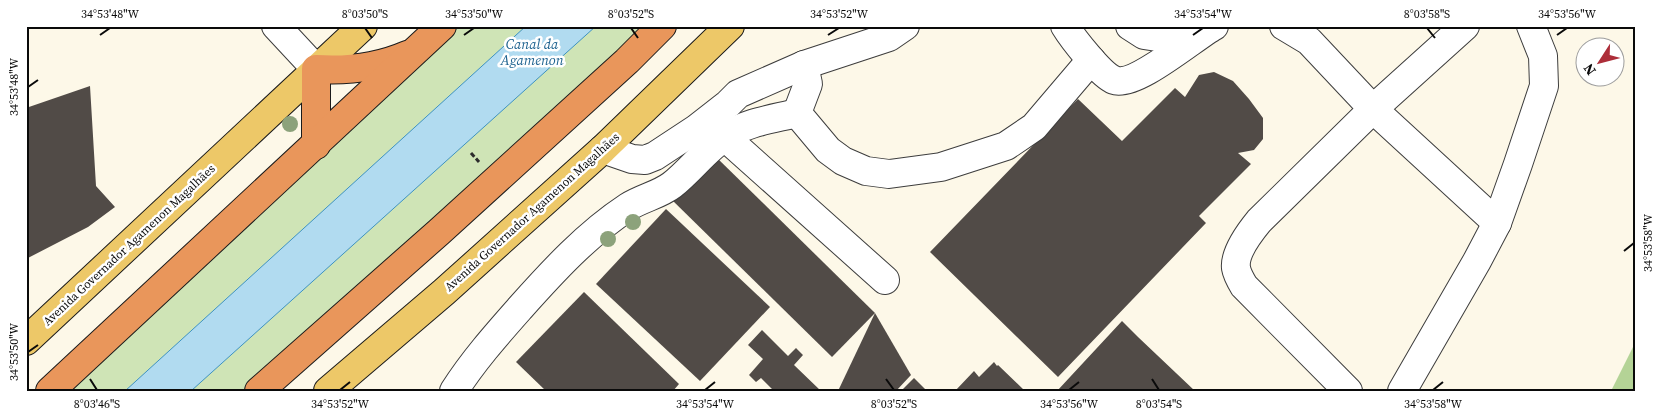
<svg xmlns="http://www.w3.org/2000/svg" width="1662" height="417" viewBox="0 0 1662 417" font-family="'Source Serif 4',serif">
<rect width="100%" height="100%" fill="#fdf8e8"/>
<path fill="#cfe4b6" d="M457,26H662L259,391H50Z"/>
<path fill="#b4d396" d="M1636,341V391H1611Z"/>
<path fill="#b1dbf0" stroke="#3e92c1" d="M526,26H596L191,391H125Z"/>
<g fill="#514b47">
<path d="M1214,72L1233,81L1249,99L1263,118V139L1254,150L1238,153L1251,164L1199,216L1206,223L1058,377L930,252L1078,99L1122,141L1175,88L1185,97L1199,75Z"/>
<path d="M90,86L96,186L115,207L88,227L26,259V108Z"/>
<path d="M714,155L875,313L832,357L671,199Z"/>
<path d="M666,209L770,307L700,381L596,284Z"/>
<path d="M584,292L679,384L673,391H546L516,362Z"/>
<path d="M875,313L911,375L896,391H838Z"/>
<path d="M1122,321L1138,337L1195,391H1057Z"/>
<path d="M762,330L788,356L796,348L803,355L794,365L821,391H774L761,378L756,382L749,375L763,359L748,345Z"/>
<path d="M994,362L997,366L998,365L1025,391H955L974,371L979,377Z"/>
<path d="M914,378L927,391H901Z"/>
</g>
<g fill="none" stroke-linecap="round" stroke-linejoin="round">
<g stroke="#3d3d3d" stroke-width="30">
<g id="minor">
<path d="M276,26L316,69"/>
<path d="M1065,26C1073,39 1101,75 1114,80C1135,88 1194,37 1214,26"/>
<path d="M1130,26L1144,35L1170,39L1200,32"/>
<path d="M1284,26L1309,41L1373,109L1497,223"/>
<path d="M797,113L828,150L843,161L866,171L889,174L941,167L1006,146L1034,127L1091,60"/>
<path d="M797,113L808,84L804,65"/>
<path d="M725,137L885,280"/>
<path d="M603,149L632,159L645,160L655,156L696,129L728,104L738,94L804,65L889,37L905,26"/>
<path d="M454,391C473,361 497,334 520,308C553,271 587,234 628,207C642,198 659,195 672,185C691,170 706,149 726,136C747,122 773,119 797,113"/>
<path d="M1348,391L1244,286C1241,281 1237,274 1236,268C1234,253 1250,232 1259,221L1373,109L1465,26"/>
<path d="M1402,391L1477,261L1497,223L1518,164L1544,86L1543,56L1531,26"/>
</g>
</g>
<g stroke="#1b1b1b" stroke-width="30">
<g id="major">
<path d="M26,341L363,26"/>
<path d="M328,391L444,292L603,149L730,26"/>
</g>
</g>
<g stroke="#1b1b1b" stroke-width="30">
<g id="highway">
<path d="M316,145V69C348,71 377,68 407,55"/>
<path d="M50,391L442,26"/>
<path d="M259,391L439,232L627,61L662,26"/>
</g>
</g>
<path stroke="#2c2c2c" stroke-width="3" stroke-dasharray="5 2.5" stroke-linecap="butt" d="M471,153L479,162"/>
<use href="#minor" stroke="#fff" stroke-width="28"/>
<use href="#major" stroke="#edc868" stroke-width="28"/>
<use href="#highway" stroke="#e9965b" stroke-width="28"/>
</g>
<g fill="#8ca27b">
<circle cx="290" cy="124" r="8"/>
<circle cx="633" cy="222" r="8"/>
<circle cx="608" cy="239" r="8"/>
</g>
<path fill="none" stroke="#0a0a0a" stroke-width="2" d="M365,28L372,38M631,28L638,38M1427,28L1435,38M100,35L110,28M464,35L474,28M828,35L839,28M1193,35L1203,28M1557,35L1567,28M28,87L38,80M1624,251L1634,243M28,352L38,345M90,379L97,390M886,379L894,390M1152,379L1159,390M340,390L350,382M705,390L715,382M1069,390L1079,382M1433,390L1443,382"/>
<g text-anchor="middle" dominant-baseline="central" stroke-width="5" stroke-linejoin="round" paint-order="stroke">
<g font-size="12" fill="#0a0a0a" stroke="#fff">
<text transform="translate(532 212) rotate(-42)">Avenida Governador Agamenon Magalhães</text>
<text transform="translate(129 245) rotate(-43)">Avenida Governador Agamenon Magalhães</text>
</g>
<g font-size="14" font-style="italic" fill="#1f6390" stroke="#fff">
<text x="532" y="44">Canal da<tspan x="532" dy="16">Agamenon</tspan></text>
</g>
</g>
<rect width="1662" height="417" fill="none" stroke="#ffffff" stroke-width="55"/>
<g transform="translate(1600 62) rotate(234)"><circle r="24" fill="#ffffff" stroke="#9d9d9d"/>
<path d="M0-4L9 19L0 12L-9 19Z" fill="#ad2e39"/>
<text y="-8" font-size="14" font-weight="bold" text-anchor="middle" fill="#0a0a0a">N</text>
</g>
<rect x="28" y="28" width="1606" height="362" fill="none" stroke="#0a0a0a" stroke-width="2"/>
<g font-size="12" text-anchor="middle" fill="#0a0a0a">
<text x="110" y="18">34°53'48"W</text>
<text x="365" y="18">8°03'50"S</text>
<text x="474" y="18">34°53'50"W</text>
<text x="631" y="18">8°03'52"S</text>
<text x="839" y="18">34°53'52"W</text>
<text x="1203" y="18">34°53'54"W</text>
<text x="1427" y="18">8°03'58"S</text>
<text x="1567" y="18">34°53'56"W</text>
<text transform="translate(14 87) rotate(-90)" y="4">34°53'48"W</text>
<text transform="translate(1648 243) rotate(-90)" y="4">34°53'58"W</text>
<text transform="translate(14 352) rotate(-90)" y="4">34°53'50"W</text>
<text x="97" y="408">8°03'46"S</text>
<text x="340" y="408">34°53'52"W</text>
<text x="705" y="408">34°53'54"W</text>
<text x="894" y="408">8°03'52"S</text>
<text x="1069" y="408">34°53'56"W</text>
<text x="1159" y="408">8°03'54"S</text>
<text x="1433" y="408">34°53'58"W</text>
</g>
</svg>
